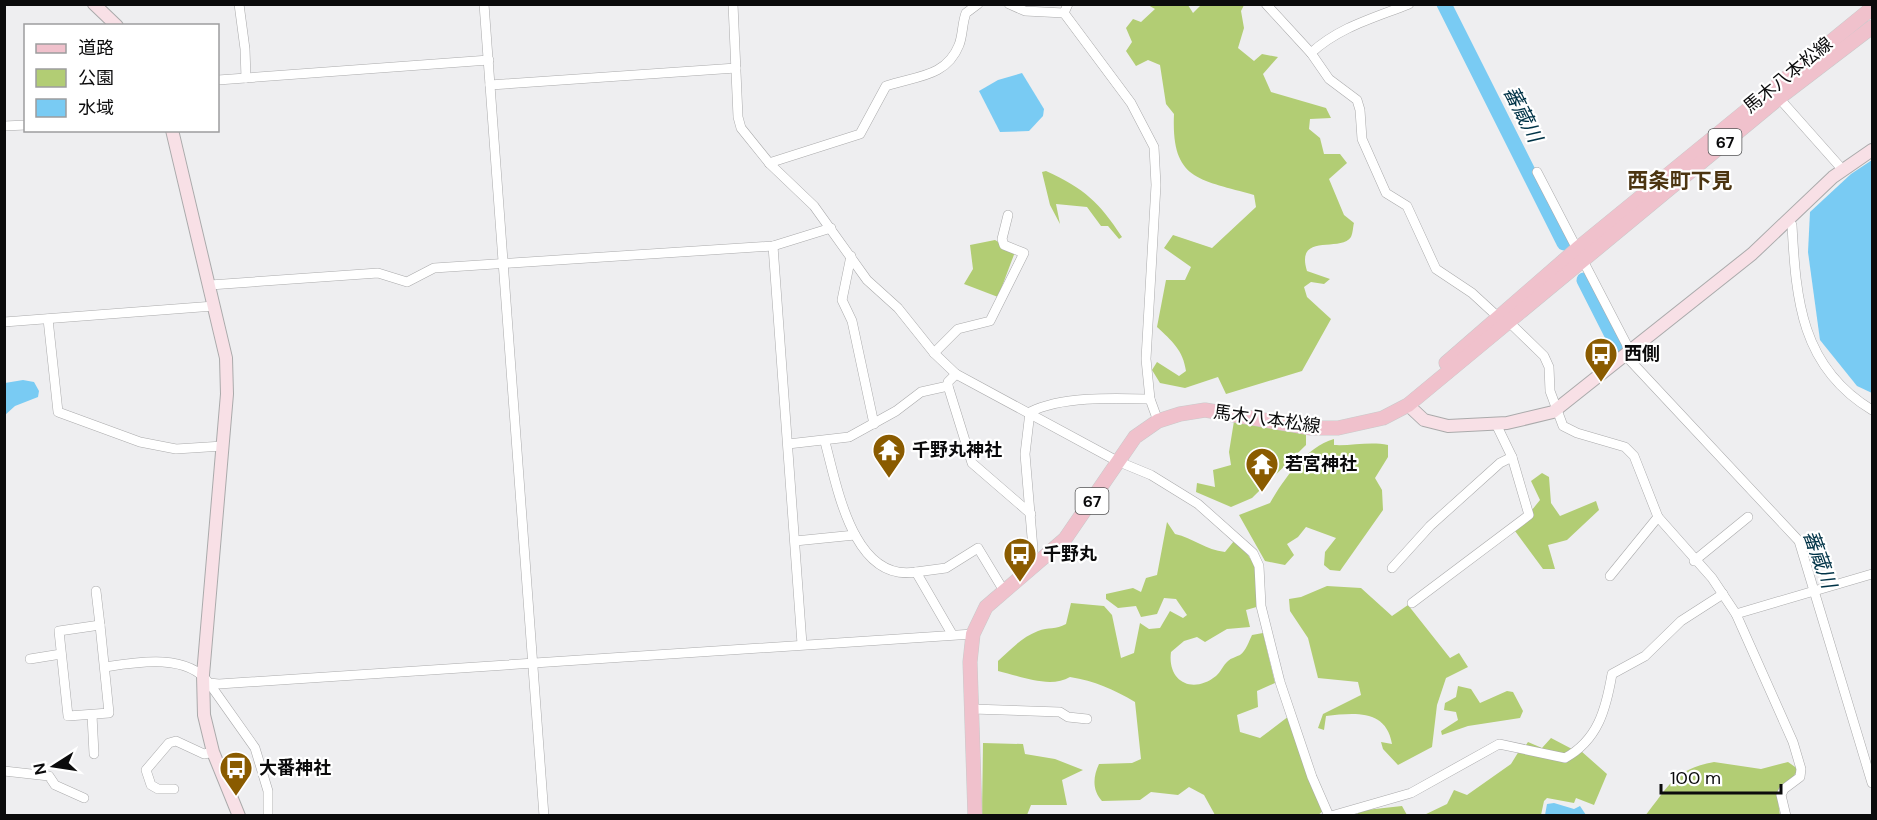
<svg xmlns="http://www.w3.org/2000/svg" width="1877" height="820" viewBox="0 0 1877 820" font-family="'DM Sans','Noto Sans JP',sans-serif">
<rect width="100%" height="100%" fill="#eeeef0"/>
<g fill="#b2cd74">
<path d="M1148,5H1188L1193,13L1201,5H1244L1241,11L1244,28L1238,48L1254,61L1262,54L1278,57L1263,74L1271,92L1326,108L1331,118L1310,119L1309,129L1320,138L1324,154H1340L1347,163L1329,179L1344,215L1354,223C1353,226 1353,233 1351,237C1340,253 1295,232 1307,271L1330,279L1324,284L1311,282L1304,287L1307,297L1331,319L1302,371L1226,394L1218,377L1185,388L1160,383L1152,370L1157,362L1179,376L1186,371C1183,350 1172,341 1157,327L1166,280H1185L1191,267L1164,248L1173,235L1212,248L1256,207L1254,195C1199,179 1171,181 1174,114L1166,104L1160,65L1148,60L1136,66L1126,51L1132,42L1126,28L1133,19L1141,22L1155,9Z"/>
<path d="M1046,171C1085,189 1099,202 1122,237L1119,239L1108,226H1101L1087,207L1056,204L1060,224L1050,205L1042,172Z"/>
<path d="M995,240L1015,252L998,297L964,284L973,269L970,245Z"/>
<path d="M1234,421L1306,432V445L1252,498L1231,507L1196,492L1197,483L1215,487L1213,470L1231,465L1229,452Z"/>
<path d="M1334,439V445C1352,446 1370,441 1388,445V457L1375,478L1382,490L1383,510L1340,571L1330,570L1324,565L1325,552L1336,538L1306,527L1298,537L1287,544L1294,555L1285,565L1265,561L1239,515L1270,503C1284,479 1306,447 1334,439Z"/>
<path d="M1542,473L1549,477L1551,503L1560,516L1596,501L1599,510L1567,540L1548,545L1555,569H1543L1515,531L1540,500L1531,481Z"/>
<path d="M1167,522L1175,534C1193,538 1206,550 1225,552L1234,541C1260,563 1257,575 1260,606L1246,610L1250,627L1227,629L1205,642L1197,637L1184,641L1171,652C1167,681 1192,695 1216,676C1221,672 1223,665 1228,661C1231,658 1236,657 1240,655C1246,651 1249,641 1252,635L1263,633L1275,683L1257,691L1258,707L1237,715L1240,732L1260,738L1289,716L1323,811L1317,816L1215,815L1204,795L1189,787L1178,795L1151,792L1140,800L1102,801C1092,790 1093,777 1099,764L1132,763L1141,759L1135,702C1113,689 1095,681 1070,677C1050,689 1020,676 998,671V661C1010,650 1022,637 1038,631C1048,627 1056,630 1066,624L1071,603L1104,606L1112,615L1121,658L1134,653L1140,623L1149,629L1160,628L1170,611L1183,618L1187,615L1176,599L1164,598L1157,614L1141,617L1136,606L1118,608L1106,599V594L1133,588L1141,592L1146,578L1157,575Z"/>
<path d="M1327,586L1361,588L1392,616L1408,605L1450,658L1459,653L1468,667L1446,678L1437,705L1432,747L1398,765L1383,749L1381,742L1392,744C1386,709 1355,713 1326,716L1324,730L1318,728L1323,714L1361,695L1358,682L1318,678L1308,638L1290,611L1289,599L1301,597Z"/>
<path d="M1458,686L1471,689L1480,703L1507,691L1513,692L1523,711L1520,718L1468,726L1442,735L1441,731L1458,720L1456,712L1444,710L1445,703L1456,697Z"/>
<path d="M1551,738L1572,749L1564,757L1524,748L1528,742L1542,748Z"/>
<path d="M983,743L1023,744L1025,754L1055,759L1083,770L1062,780L1067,805H1031L1027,815H982Z"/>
<path d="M1519,751L1566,761L1581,751L1607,774L1594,805L1576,798L1574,803L1547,798L1544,801L1541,815L1422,816L1447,804L1454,790L1467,795L1511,764Z"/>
<path d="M1714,762L1761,769L1788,762L1798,769C1785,794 1774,780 1780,815L1645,816C1670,785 1673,770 1714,762Z"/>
<path d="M1402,806L1407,815H1358L1357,811Z"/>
</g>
<g fill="#79cbf3">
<path d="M1022,73L1044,109L1043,116L1029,131L1000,132L979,91L998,80Z"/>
<path d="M1872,160V393L1857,386L1820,340L1808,252L1810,212L1851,174Z"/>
<path d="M23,380L34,382L39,391L38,397L15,406L5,415V383Z"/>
<path d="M1554,803L1574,809L1580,806L1586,815H1545L1547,804Z"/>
</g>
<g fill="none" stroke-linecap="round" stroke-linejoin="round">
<g stroke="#79cbf3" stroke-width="15">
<path d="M1444,4L1564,243"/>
<path d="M1584,280L1617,345"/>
</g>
<g stroke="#aaaaab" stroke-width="10">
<g id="street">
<path d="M239,4L245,49L246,78"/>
<path d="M484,4L544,816"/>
<path d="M733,4L738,117L741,128L770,164L814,206L867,280L898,308L934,353L956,374L1117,461L1151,475L1198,504L1253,553L1259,566L1261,606L1280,682L1312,777L1329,816"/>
<path d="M1009,4L1025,11L1064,13L1068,4"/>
<path d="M1266,4L1311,53L1329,79L1357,100L1360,110L1362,139L1386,193L1407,206L1436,269L1472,293L1497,316"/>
<path d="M1064,13L1131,103L1154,147L1156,185L1146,359L1150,399L1158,421"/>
<path d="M1311,53C1339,27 1374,18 1409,4"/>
<path d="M218,80L489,60"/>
<path d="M490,85L736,68"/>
<path d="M1779,98L1842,169"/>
<path d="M4,126L26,125"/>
<path d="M769,163L860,134L886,86C914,76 946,78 959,45C963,35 962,23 966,13L978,4"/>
<path d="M1537,172L1630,351"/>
<path d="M1787,220L1792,225C1796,300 1801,367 1872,410"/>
<path d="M773,246L802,644"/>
<path d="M851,256L842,300L852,321L874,424"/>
<path d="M210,285L378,273L407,282L434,268L773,246L831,228"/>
<path d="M48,319L58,412L140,442L176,449L223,446"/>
<path d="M4,322L214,306"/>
<path d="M1509,322L1544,356L1549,367L1550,391L1563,426L1577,433L1625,447L1634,456L1658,517L1712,578L1736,614L1793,742L1801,769L1800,777L1784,789L1781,795L1786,816"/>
<path d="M934,353L958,329L990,321L1024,253L1004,245L1002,239L1008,215"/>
<path d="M1625,355L1799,541L1872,783"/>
<path d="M956,374L948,382V386L972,463L1031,514"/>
<path d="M825,442C837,486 853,583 916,572L952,634"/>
<path d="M788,444L849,437L896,411L921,392L948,386"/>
<path d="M795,541L855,535"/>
<path d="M1694,561L1748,517"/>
<path d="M1392,568L1430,526L1500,463L1512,457"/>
<path d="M916,572L946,568L978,548L1004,591"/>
<path d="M1027,572L1033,549L1025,454L1030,412C1062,396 1114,398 1150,399"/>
<path d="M1610,576L1658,517"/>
<path d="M96,591L100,625"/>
<path d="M1412,603L1529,515L1512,457L1496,424"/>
<path d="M1736,614L1872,574"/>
<path d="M100,625L109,713L68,716L59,631Z"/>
<path d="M30,659L61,654"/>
<path d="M105,667C137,662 187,653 209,683L219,684L973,634"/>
<path d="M206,684L209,683L255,748L268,791V816"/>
<path d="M972,709L1060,712L1068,717L1087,719"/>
<path d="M92,715L94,754"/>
<path d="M4,771L49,776L55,785L84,798"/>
<path d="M174,789H158L151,785L146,770L169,743L176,741L204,754L213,752"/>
<path d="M1331,816L1411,793L1499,744L1565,758C1598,740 1606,709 1612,674L1645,656L1681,621L1723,594"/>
</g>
</g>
<g stroke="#aaaaab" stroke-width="14">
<g id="secondary">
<path d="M94,4L117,26"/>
<path d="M172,130L226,358L227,394L203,675L204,715L213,752L239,816"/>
<path d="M1408,405L1424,420L1448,426L1507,423L1553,412L1752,254L1833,177L1872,150"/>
</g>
</g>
<g stroke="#c9c9ca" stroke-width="15">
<g id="primary">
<path d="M1446,363L1577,249L1872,8"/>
<path d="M975,816L970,662L973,634L986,607L1065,539L1135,437L1158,421L1180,414L1205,410L1311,428H1338L1383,418L1408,405L1779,98L1872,27"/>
</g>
</g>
<use href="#street" stroke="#fff" stroke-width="9"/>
<use href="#secondary" stroke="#f8e0e6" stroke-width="12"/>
<use href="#primary" stroke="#f0c1cc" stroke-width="14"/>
</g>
<defs>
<g id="bus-pin" transform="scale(1.725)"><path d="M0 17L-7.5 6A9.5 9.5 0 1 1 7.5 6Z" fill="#8a5b00" stroke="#fff"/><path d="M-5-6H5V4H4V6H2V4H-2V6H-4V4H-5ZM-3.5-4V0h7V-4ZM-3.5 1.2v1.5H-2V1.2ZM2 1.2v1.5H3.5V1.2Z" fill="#fff"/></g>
<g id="temple-pin" transform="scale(1.725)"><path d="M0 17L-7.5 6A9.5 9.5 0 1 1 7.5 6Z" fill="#8a5b00" stroke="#fff"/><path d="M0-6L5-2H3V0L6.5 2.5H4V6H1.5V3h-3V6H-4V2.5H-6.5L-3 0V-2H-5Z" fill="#fff"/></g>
</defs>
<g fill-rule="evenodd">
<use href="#bus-pin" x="1601" y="354"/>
<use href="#temple-pin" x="889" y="450"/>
<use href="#temple-pin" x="1262" y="464"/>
<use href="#bus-pin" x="1020" y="554"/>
<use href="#bus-pin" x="236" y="768"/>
</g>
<g text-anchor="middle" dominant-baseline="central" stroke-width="4.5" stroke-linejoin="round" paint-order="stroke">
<g fill="#fff" stroke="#545455" stroke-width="1.5">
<rect x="1708.5" y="129" width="33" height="26" rx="4.5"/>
<rect x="1075.5" y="488" width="33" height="26" rx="4.5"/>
</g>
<g font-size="16" font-weight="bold" fill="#0b0b0c">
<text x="1725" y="142">67</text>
<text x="1092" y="501">67</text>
</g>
<g font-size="18" fill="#0b0b0c" stroke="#fff">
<text transform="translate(1788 75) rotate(-39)">馬木八本松線</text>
<text transform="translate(1267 419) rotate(8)">馬木八本松線</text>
</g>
<g font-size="18" font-weight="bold" fill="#0b0b0c" stroke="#fff" text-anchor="start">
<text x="1624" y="354">西側</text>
<text x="912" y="450">千野丸神社</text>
<text x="1285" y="464">若宮神社</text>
<text x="1043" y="554">千野丸</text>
<text x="259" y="768">大番神社</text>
</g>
<g font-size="20" font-style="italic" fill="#003347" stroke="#fff">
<text transform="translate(1523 114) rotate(63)">蕃蔵川</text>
<text transform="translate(1820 559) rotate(70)">蕃蔵川</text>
</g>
<g font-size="21" font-weight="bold" fill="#4c3511" stroke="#fff">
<text x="1680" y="181">西条町下見</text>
</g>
</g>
<rect width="1877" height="820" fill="none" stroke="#0b0b0c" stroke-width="12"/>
<rect x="24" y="24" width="195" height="108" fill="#ffffff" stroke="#9d9d9e" stroke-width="1.5"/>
<rect x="36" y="44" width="30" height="9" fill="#f0c1cc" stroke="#9d9d9e" stroke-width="1.5"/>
<text x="78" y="54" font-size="18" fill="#0b0b0c">道路</text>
<rect x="36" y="69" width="30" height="18" fill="#b2cd74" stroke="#9d9d9e" stroke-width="1.5"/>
<text x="78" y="84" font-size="18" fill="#0b0b0c">公園</text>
<rect x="36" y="99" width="30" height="18" fill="#79cbf3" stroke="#9d9d9e" stroke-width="1.5"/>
<text x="78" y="114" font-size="18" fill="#0b0b0c">水域</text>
<g transform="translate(54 766) rotate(258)" stroke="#ffffff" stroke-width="4.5" paint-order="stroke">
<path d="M0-4.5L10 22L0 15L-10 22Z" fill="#0b0b0c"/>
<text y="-9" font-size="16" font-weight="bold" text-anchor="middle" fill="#0b0b0c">N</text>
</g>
<path d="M1661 784v9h120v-9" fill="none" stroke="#0b0b0c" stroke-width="3"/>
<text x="1670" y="784" font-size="18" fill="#0b0b0c" stroke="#ffffff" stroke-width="4.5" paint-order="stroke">100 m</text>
</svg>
